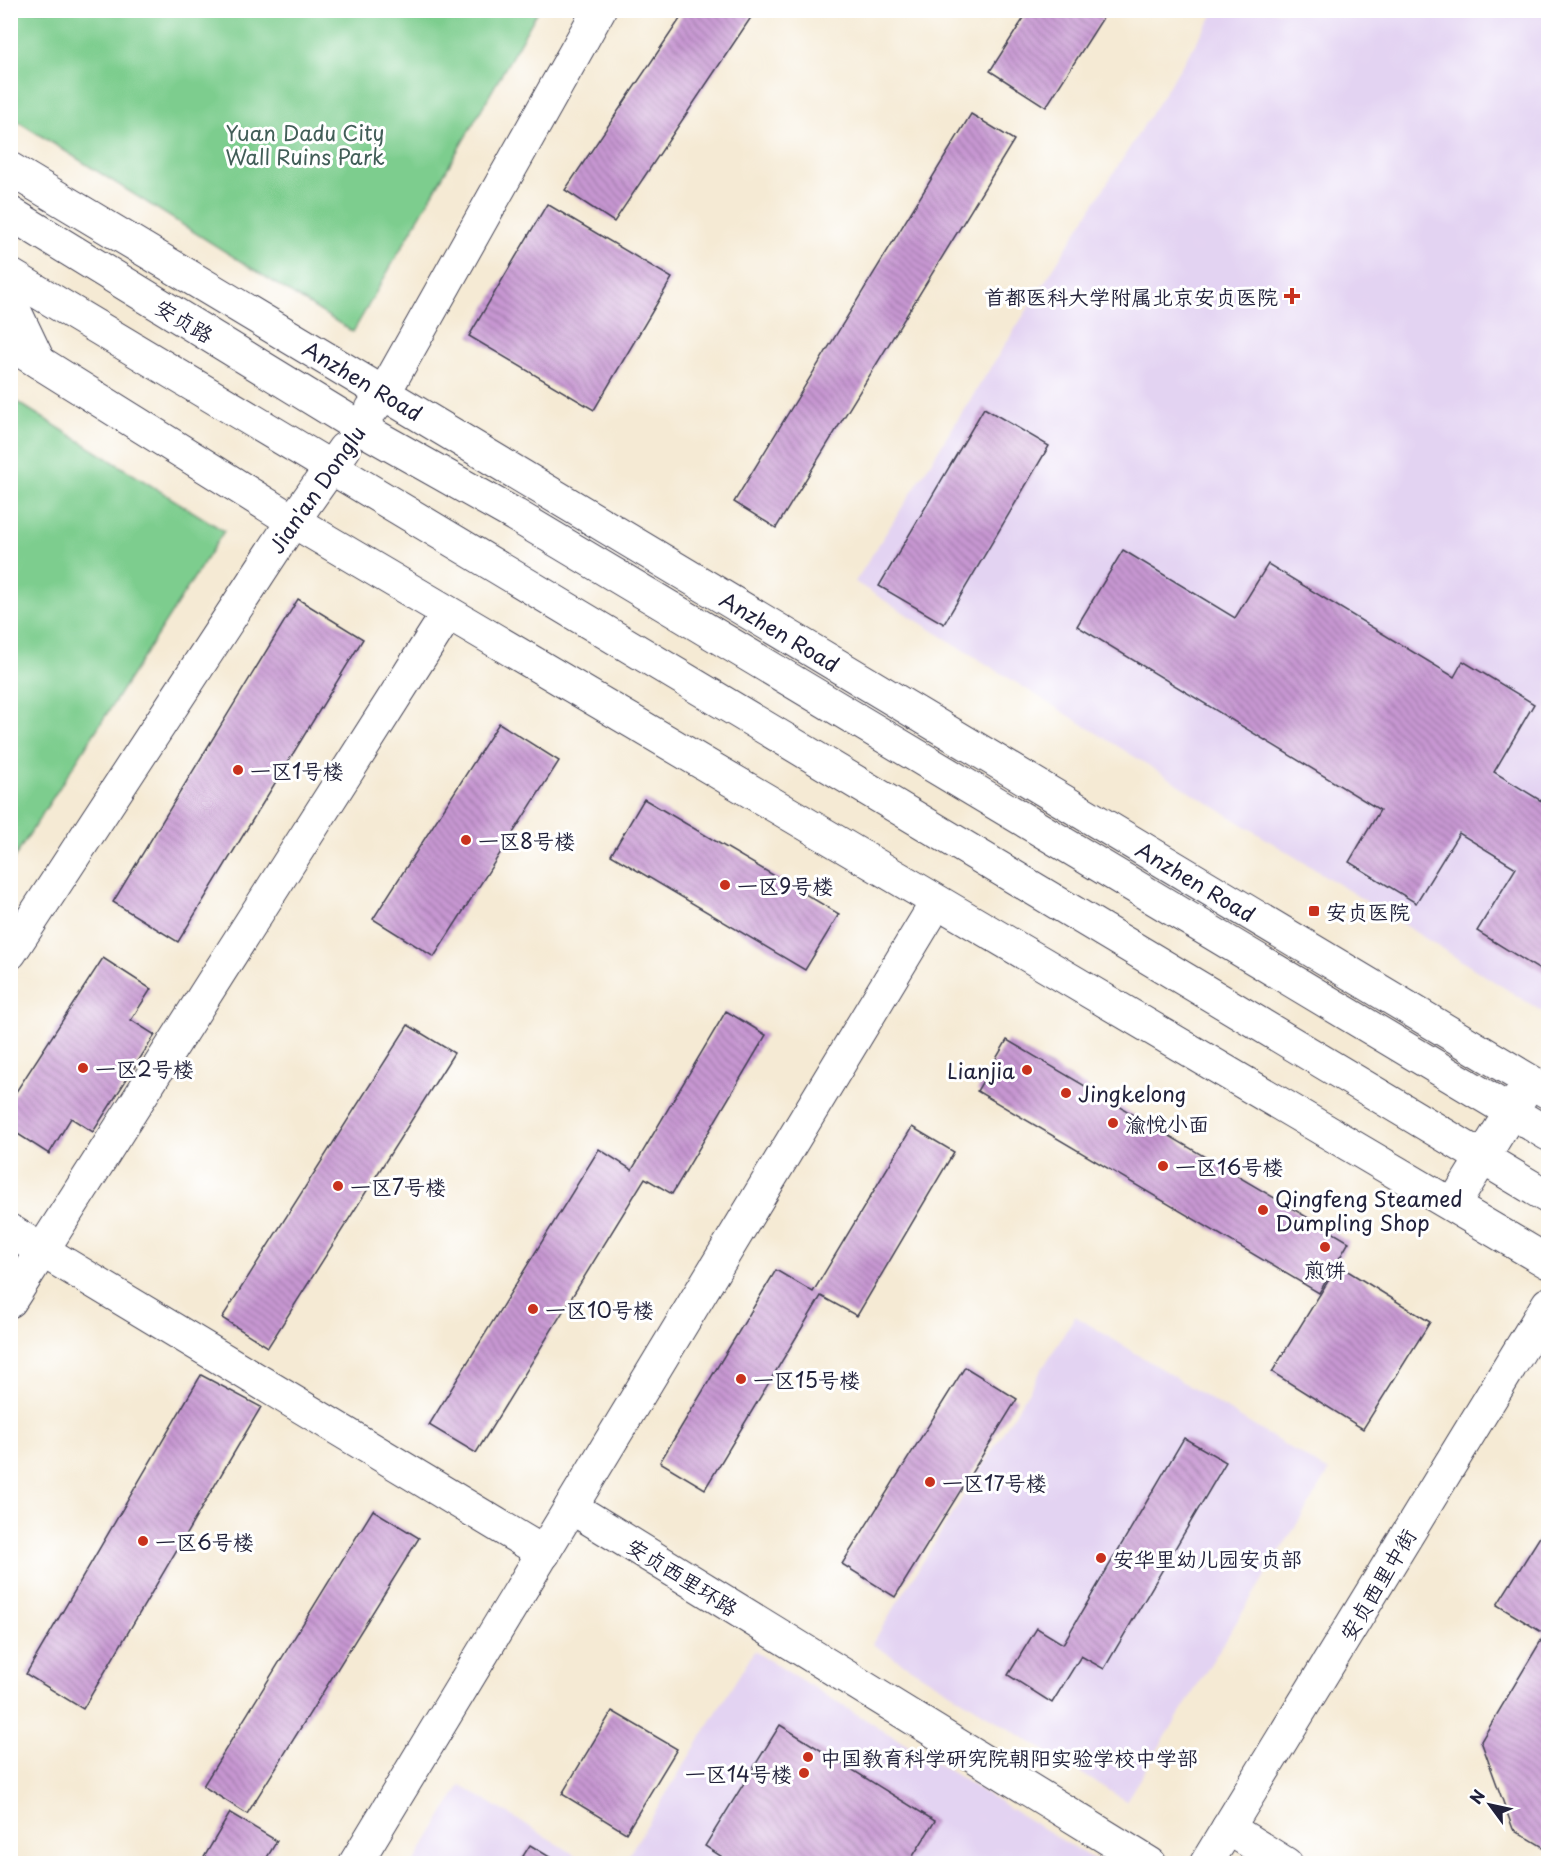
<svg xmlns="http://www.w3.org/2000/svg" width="1559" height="1874" viewBox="0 0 1559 1874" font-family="'Playpen Sans','LXGW WenKai TC',sans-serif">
<defs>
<pattern id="building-back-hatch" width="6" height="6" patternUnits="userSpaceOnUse" patternTransform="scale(1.5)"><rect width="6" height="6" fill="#c797d2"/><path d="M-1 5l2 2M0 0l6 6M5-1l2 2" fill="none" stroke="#a17bac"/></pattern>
</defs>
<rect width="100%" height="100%" fill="#fff"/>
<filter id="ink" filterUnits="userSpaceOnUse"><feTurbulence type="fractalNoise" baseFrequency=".0167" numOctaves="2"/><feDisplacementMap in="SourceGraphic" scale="12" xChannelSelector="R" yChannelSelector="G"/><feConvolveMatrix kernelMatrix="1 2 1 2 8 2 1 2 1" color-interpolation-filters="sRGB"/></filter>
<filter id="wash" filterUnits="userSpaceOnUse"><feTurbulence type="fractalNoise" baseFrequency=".008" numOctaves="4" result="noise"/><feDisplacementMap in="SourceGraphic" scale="24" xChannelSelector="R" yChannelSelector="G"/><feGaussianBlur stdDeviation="1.35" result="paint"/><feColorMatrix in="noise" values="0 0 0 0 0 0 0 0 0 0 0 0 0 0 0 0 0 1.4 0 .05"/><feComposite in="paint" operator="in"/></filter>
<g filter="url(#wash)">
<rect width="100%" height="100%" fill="#f5ead4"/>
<g fill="#e3d3f2">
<path d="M1216,11H1548V1015L855,582Z"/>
<path d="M1075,1316L1329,1472L1126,1801L872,1644Z"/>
<path d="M754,1651L1099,1863L623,1864Z"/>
<path d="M461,1785L589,1863L413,1864Z"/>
</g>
<g fill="#7dcd8e" stroke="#507864" stroke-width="1.5">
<path d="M10,11L11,10L538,11L353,332L11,117Z"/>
<path d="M11,398L224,531L11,863Z"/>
</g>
<g id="blocks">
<g fill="url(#building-back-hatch)">
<path d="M686,10H756L614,222L565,190Z"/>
<path d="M1029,10H1108L1046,107L990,71Z"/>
<path d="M971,114L1014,140L776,528L734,502Z"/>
<path d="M547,204L672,278L594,410L469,336Z"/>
<path d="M984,408L1049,446L944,624L879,586Z"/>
<path d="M1123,550L1235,618L1268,564L1454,677L1463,661L1534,704L1494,772L1548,805V975L1477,931L1516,868L1459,833L1416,903L1349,862L1380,810L1077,626Z"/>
<path d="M298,599L363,639L178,942L113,902Z"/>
<path d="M499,723L559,761L434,957L373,919Z"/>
<path d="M644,799L839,914L805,970L611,855Z"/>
<path d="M103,958L151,989L131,1020L155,1035L93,1132L71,1118L49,1154L10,1129V1101Z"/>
<path d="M726,1011L766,1035L672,1194L645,1178L476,1453L429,1425L599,1149L632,1170Z"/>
<path d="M408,1025L454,1053L268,1347L222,1318Z"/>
<path d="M1007,1040L1349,1242L1319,1293L977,1091Z"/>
<path d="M912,1127L954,1152L857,1316L821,1296L705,1489L660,1462L776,1270L813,1292Z"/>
<path d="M1338,1265L1430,1322L1363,1429L1272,1372Z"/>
<path d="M965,1367L1017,1399L895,1597L842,1564Z"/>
<path d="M201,1375L261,1407L83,1709L26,1674Z"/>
<path d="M1184,1438L1226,1462L1104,1669L1081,1656L1052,1703L1008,1675L1037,1628L1063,1644Z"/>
<path d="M373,1510L419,1538L247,1814L203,1786Z"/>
<path d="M1548,1524V1850L1513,1829L1481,1741L1545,1634L1497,1605Z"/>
<path d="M612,1711L677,1749L626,1833L562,1794Z"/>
<path d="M780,1725L935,1821L908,1864H733L705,1846Z"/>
<path d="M230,1813L277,1841L263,1864H200Z"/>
<path d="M530,1845L561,1864H518Z"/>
</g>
</g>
</g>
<g filter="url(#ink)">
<use href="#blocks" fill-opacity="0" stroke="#424052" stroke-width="1.5"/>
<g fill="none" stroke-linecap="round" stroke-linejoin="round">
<g stroke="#424052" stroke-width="35">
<g id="minor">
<path d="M10,169L1548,1092"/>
<path d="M10,213L359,427L515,515L1548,1134"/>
<path d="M10,275L1548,1197"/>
<path d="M10,301L39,362"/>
<path d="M10,344L293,521L1548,1262"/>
<path d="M372,409L384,393L599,10"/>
<path d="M10,953L293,521L344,449"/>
<path d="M1454,1204L1522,1094"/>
<path d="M10,1231L544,1553"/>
<path d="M10,1301L448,613"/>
<path d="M571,1507L1150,1864"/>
<path d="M1228,1828L1286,1864"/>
<path d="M355,1864L937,902"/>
<path d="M1206,1864L1548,1304"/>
</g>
</g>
<use href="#minor" stroke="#fff" stroke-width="33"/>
</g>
</g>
<g fill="#c8321e" stroke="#fff" stroke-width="2">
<path d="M1289 287h6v6h6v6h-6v6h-6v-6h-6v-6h6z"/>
<circle cx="238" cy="770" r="6"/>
<circle cx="466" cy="840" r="6"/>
<circle cx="725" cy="885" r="6"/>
<rect x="1308" y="905" width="12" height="12" rx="3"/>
<circle cx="83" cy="1068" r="6"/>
<circle cx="1027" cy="1070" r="6"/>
<circle cx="1066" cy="1093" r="6"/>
<circle cx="1113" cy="1123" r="6"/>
<circle cx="1163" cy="1166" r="6"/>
<circle cx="338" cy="1186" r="6"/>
<circle cx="1263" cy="1210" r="6"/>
<circle cx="1325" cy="1247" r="6"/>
<circle cx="533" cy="1309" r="6"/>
<circle cx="741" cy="1379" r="6"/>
<circle cx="930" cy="1482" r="6"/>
<circle cx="143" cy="1541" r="6"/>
<circle cx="1101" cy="1558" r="6"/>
<circle cx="808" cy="1757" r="6"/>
<circle cx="804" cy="1773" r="6"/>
</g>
<g text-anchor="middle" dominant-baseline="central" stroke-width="6" stroke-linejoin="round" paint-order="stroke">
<g font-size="21" fill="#425e58" stroke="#fff">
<text x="305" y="132">Yuan Dadu City<tspan x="305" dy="24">Wall Ruins Park</tspan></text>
</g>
<g font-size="21" fill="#22223b" stroke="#fff" text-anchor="start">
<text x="1278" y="296" text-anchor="end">首都医科大学附属北京安贞医院</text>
<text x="250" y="770">一区1号楼</text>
<text x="478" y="840">一区8号楼</text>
<text x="737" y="885">一区9号楼</text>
<text x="1326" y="911">安贞医院</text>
<text x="95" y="1068">一区2号楼</text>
<text x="1015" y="1070" text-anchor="end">Lianjia</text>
<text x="1078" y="1093">Jingkelong</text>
<text x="1125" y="1123">渝悦小面</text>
<text x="1175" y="1166">一区16号楼</text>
<text x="350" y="1186">一区7号楼</text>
<text x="1275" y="1198">Qingfeng Steamed<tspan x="1275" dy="24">Dumpling Shop</tspan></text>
<text x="1325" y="1269" text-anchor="middle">煎饼</text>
<text x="545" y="1309">一区10号楼</text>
<text x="753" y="1379">一区15号楼</text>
<text x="942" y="1482">一区17号楼</text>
<text x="155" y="1541">一区6号楼</text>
<text x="1113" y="1558">安华里幼儿园安贞部</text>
<text x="820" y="1757">中国教育科学研究院朝阳实验学校中学部</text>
<text x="792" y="1773" text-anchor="end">一区14号楼</text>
</g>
<g font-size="21" fill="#22223b" stroke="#fff">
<text transform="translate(185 320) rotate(31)">安贞路</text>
<text transform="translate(363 380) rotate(31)">Anzhen Road</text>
<text transform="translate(316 489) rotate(-55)">Jian'an Donglu</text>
<text transform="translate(780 631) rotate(31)">Anzhen Road</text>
<text transform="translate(1196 881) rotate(31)">Anzhen Road</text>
<text transform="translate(683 1576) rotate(32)">安贞西里环路</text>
<text transform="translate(1377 1584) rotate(-59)">安贞西里中街</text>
</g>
</g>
<rect width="1559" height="1874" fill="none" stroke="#fff" stroke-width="36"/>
<g transform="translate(1490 1805) rotate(303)" stroke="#ffffff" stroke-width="4.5" paint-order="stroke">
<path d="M0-4.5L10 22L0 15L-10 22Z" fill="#22223b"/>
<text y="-9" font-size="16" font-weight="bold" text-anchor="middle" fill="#22223b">N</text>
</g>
</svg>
